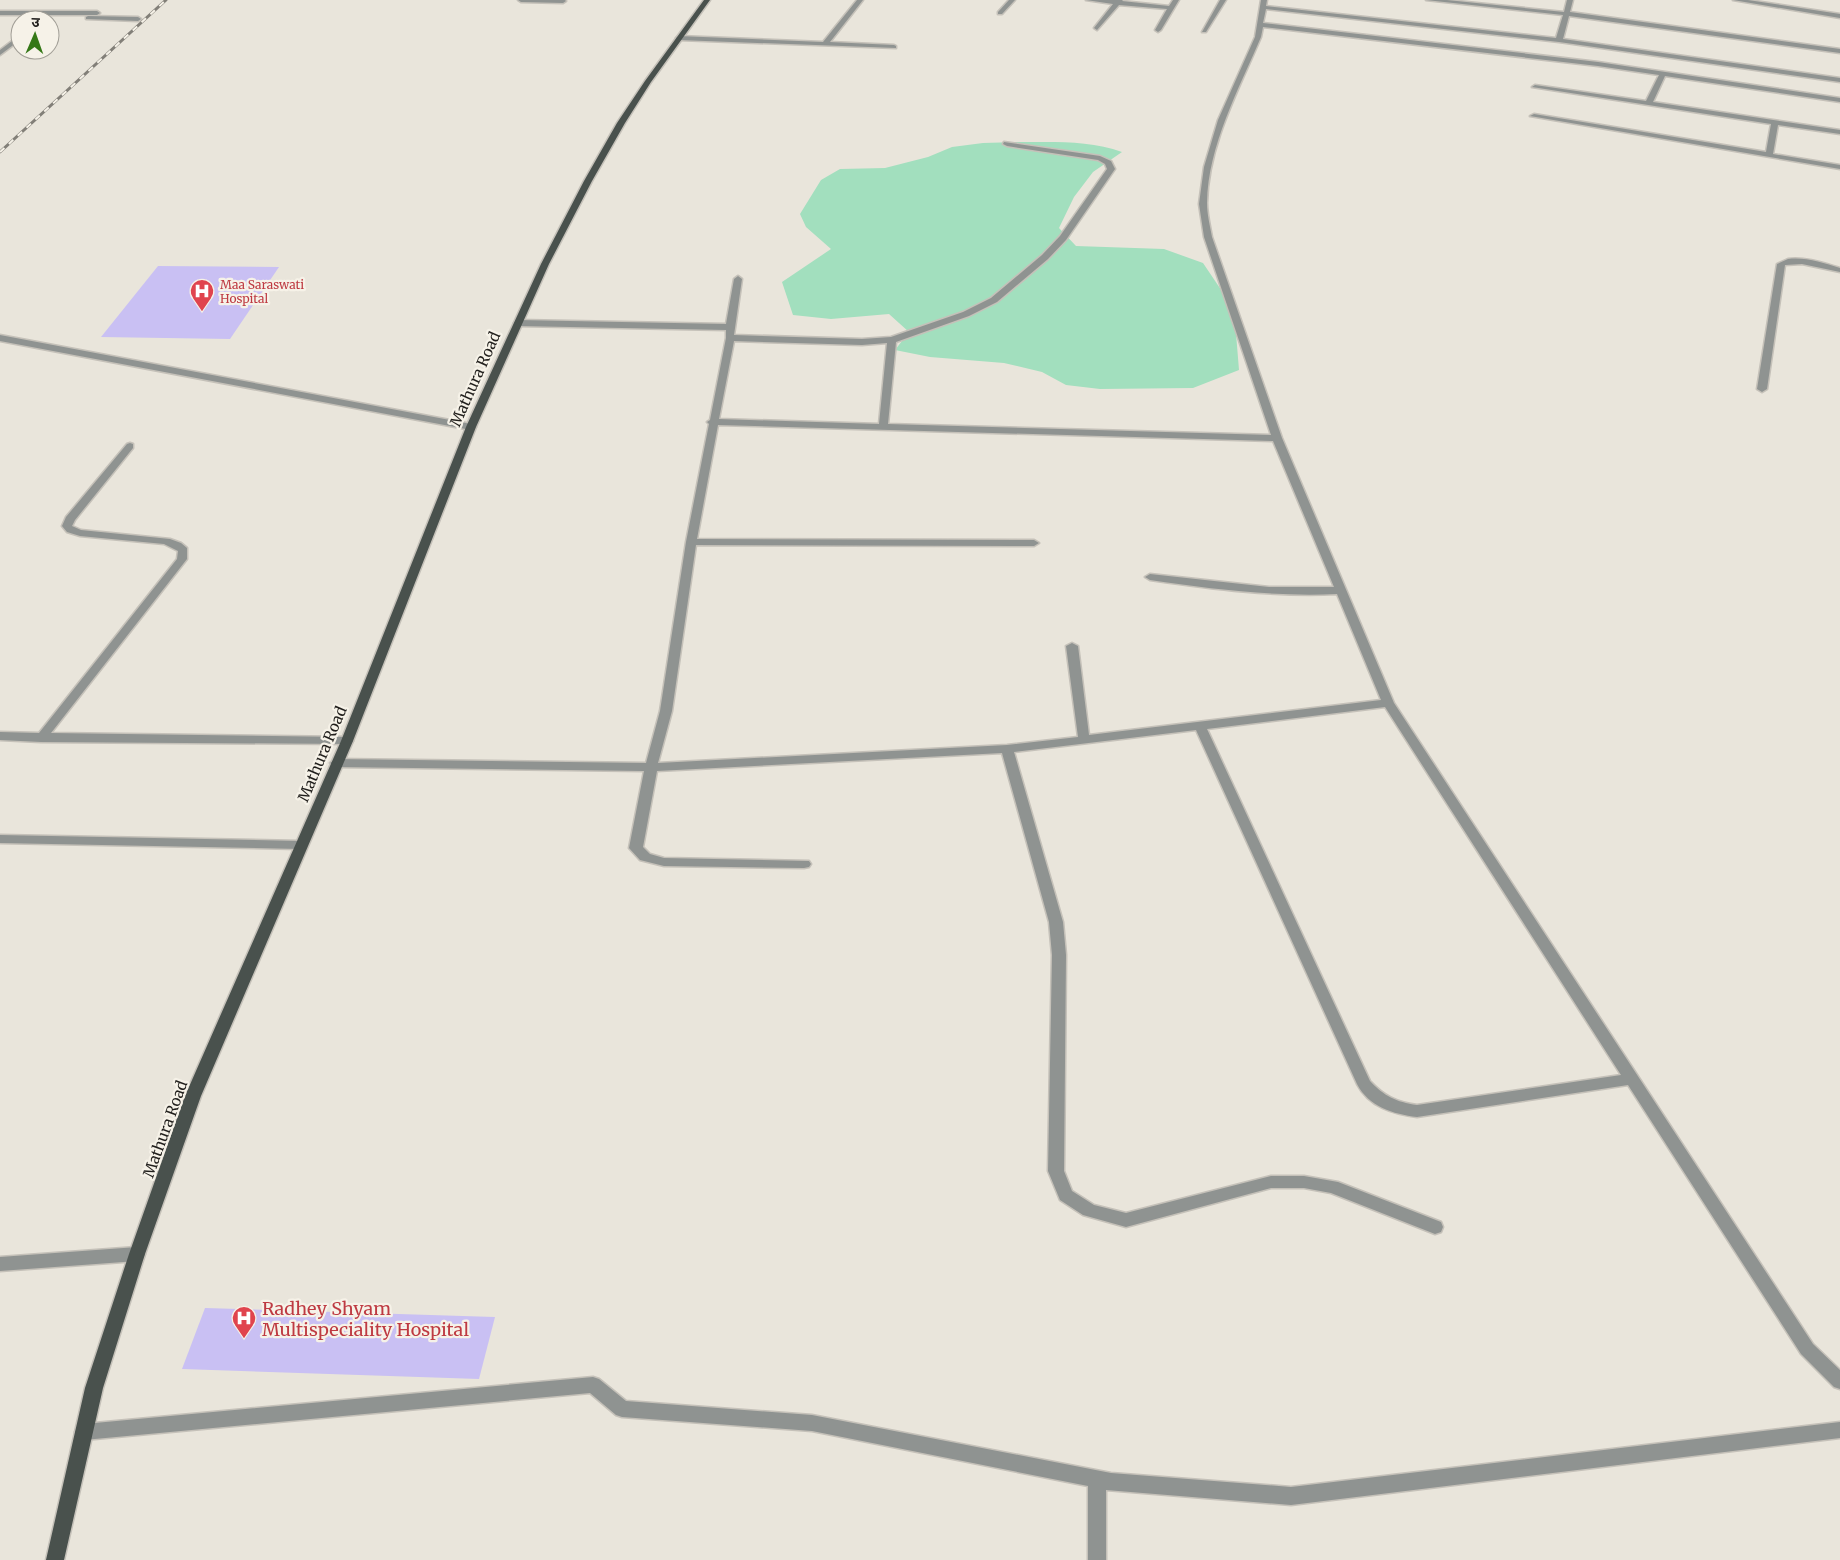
<svg xmlns="http://www.w3.org/2000/svg" width="1840" height="1560" viewBox="0 0 1840 1560" font-family="Merriweather,'Noto Sans Devanagari',serif">
<rect width="100%" height="100%" fill="#e9e5db"/>
<path fill="#a2dfbe" d="M1019,142C1053,142 1090,140 1122,152L1093,172L1074,197L1059,228L1076,246L1164,249L1203,263L1234,309L1239,370L1193,388L1100,389L1066,385L1042,372L1004,363L930,357L895,350L909,332L889,314L831,319L793,315L782,282L831,249L806,227L800,214L821,180L840,169L885,168L928,157L952,147L983,143Z"/>
<g fill="#c9c0f3">
<path d="M158,266L279,267L230,339L101,337Z"/>
<path d="M205,1308L495,1317L479,1379L182,1369Z"/>
</g>
<g fill="none" stroke-linecap="round" stroke-linejoin="round">
<g stroke="#c5c1b9" stroke-width="3">
<g id="minor">
<path d="M518,0H565L566,1L563,3L521,2Z"/>
<path d="M857,0H863L830,42L894,45L896,46V48L679,40L676,38L679,36L823,42Z"/>
<path d="M1009,0H1015L1002,14H998V12Z"/>
<path d="M1086,0H1123L1122,1L1169,6L1173,0H1179L1161,30L1158,32L1155,30L1167,9L1119,5L1097,30L1094,28L1113,4Z"/>
<path d="M1220,0H1226L1206,32H1202Z"/>
<path d="M1261,0H1267L1266,6L1556,38L1563,15L1426,0H1447L1564,12L1567,0H1573L1570,12L1840,49V53L1569,16L1563,39L1840,78V82L1559,42L1266,9L1263,23L1598,62L1840,98V102L1665,76L1653,102L1840,130V134L1778,125L1773,154L1840,165V169L1530,116L1534,114L1766,152L1771,124L1532,87L1535,85L1646,101L1659,75L1598,66L1263,27L1261,37C1239,89 1208,145 1207,203C1207,214 1210,226 1212,237L1282,438L1394,703L1813,1344L1840,1370V1389L1834,1387L1801,1354L1628,1085L1417,1117C1393,1114 1369,1107 1357,1084L1196,730L1014,752L1063,922L1066,955L1064,1171L1072,1191L1094,1205L1126,1213L1271,1176H1304L1338,1182L1441,1222L1443,1227L1441,1232L1435,1234L1331,1193L1304,1188H1271L1126,1227L1083,1215L1060,1200L1048,1171L1052,955L1049,922L1002,753L657,771L643,847L650,854L664,858L809,861L811,864L809,867L804,868L664,866L640,860L629,848L644,771L336,767L330,763L336,759L646,763L660,711L686,542L709,424L707,422L710,420L726,338V330L518,326L514,323L518,320L726,324L734,279L738,276L742,279L734,335L862,339L891,337L963,312L991,298L1042,255L1060,236L1107,169L1105,164L1098,160L1007,146L1003,144L1004,142L1100,156L1111,161L1115,169L1066,240L1048,259L997,302L969,316L896,342L888,424L1271,435L1204,237L1199,204L1204,167L1218,120L1255,37ZM734,341L862,345L887,343L879,424L719,419ZM718,425L1273,441L1334,587H1269L1150,574L1145,577L1150,580C1212,589 1274,597 1337,594L1381,700L1089,735L1078,646L1072,643L1066,646L1078,737L1007,745L658,763L672,711L696,545L1034,546L1039,543L1034,540L697,539ZM1385,707L1621,1075L1417,1105C1396,1102 1384,1096 1370,1081L1207,729Z"/>
<path d="M1733,0H1748L1840,14V18Z"/>
<path d="M0,11H97L100,13L97,15H0Z"/>
<path d="M88,16L138,17L141,19L138,21L86,19V17Z"/>
<path d="M20,35V40L0,55V50Z"/>
<path d="M1788,259C1806,257 1823,263 1840,268V272L1802,264L1785,265L1767,389L1762,392L1757,389L1777,264Z"/>
<path d="M0,335L471,424L476,427L471,430L0,341Z"/>
<path d="M130,443L133,444V448L75,520L72,526L81,530L170,539L181,543L187,548V559L51,733L347,737L351,738L353,741L351,744L41,742L0,740V732L39,733L177,559L178,551L164,544L80,536L67,532L62,526L66,517L127,444Z"/>
<path d="M0,835L300,841L305,842L307,845L305,848L300,849L0,843Z"/>
<path d="M137,1247L143,1249L145,1254L143,1259L137,1261L0,1271V1257Z"/>
<path d="M593,1377L599,1379L626,1401L812,1415L1111,1473L1291,1487L1840,1422V1438L1291,1505L1106,1490V1560H1088V1486L812,1431L622,1417L616,1415L590,1393L84,1440L78,1438L75,1432L78,1426L84,1424Z"/>
</g>
</g>
<g stroke="#c5c1b9" stroke-width="3">
<path id="major" d="M704,0H710L651,82L625,123L592,181L549,264L476,427L353,741L201,1096L145,1254L103,1388L64,1560H46L85,1388L129,1254L185,1096L341,741L466,427L541,264L584,181L617,123L645,81Z"/>
</g>
<use href="#minor" fill="#8f9391" fill-rule="evenodd"/>
<use href="#major" fill="#49514d" fill-rule="evenodd"/>
<g stroke="#827f78" stroke-width="3">
<path id="rail" d="M0,152L166,0"/>
</g>
<use href="#rail" stroke="#f6f2e8" stroke-width="2" stroke-dasharray="6" stroke-linecap="butt"/>
</g>
<defs>
<g id="hospital-pin" transform="scale(1.25)"><path d="M0 17L-7.5 6A9.5 9.5 0 1 1 7.5 6Z" fill="#e0444e" stroke="#f6f2e8"/><path d="M-5-5h3v3.5h4V-5h3V5h-3V1.5h-4V5h-3Z" fill="#fff"/></g>
</defs>
<g fill-rule="evenodd">
<use href="#hospital-pin" x="202" y="291"/>
<use href="#hospital-pin" x="244" y="1318"/>
</g>
<g text-anchor="middle" dominant-baseline="central" stroke-width="4.5" stroke-linejoin="round" paint-order="stroke">
<g font-size="12" fill="#be3a42" stroke="#f6f2e8" text-anchor="start">
<text x="220" y="284">Maa Saraswati<tspan x="220" dy="14">Hospital</tspan></text>
</g>
<g font-size="15" fill="#211f1c" stroke="#f6f2e8">
<text transform="translate(475 379) rotate(-66)">Mathura Road</text>
<text transform="translate(322 754) rotate(-67)">Mathura Road</text>
<text transform="translate(165 1129) rotate(-70)">Mathura Road</text>
</g>
<g font-size="18" fill="#be3a42" stroke="#f6f2e8" text-anchor="start">
<text x="262" y="1308">Radhey Shyam<tspan x="262" dy="21">Multispeciality Hospital</tspan></text>
</g>
</g>
<g transform="translate(35 35) rotate(2)"><circle r="24" fill="#f6f2e8" stroke="#a19e96"/>
<path d="M0-4L9 19L0 12L-9 19Z" fill="#357817"/>
<text y="-8" font-size="14" font-weight="bold" text-anchor="middle" fill="#211f1c">उ</text>
</g>
</svg>
